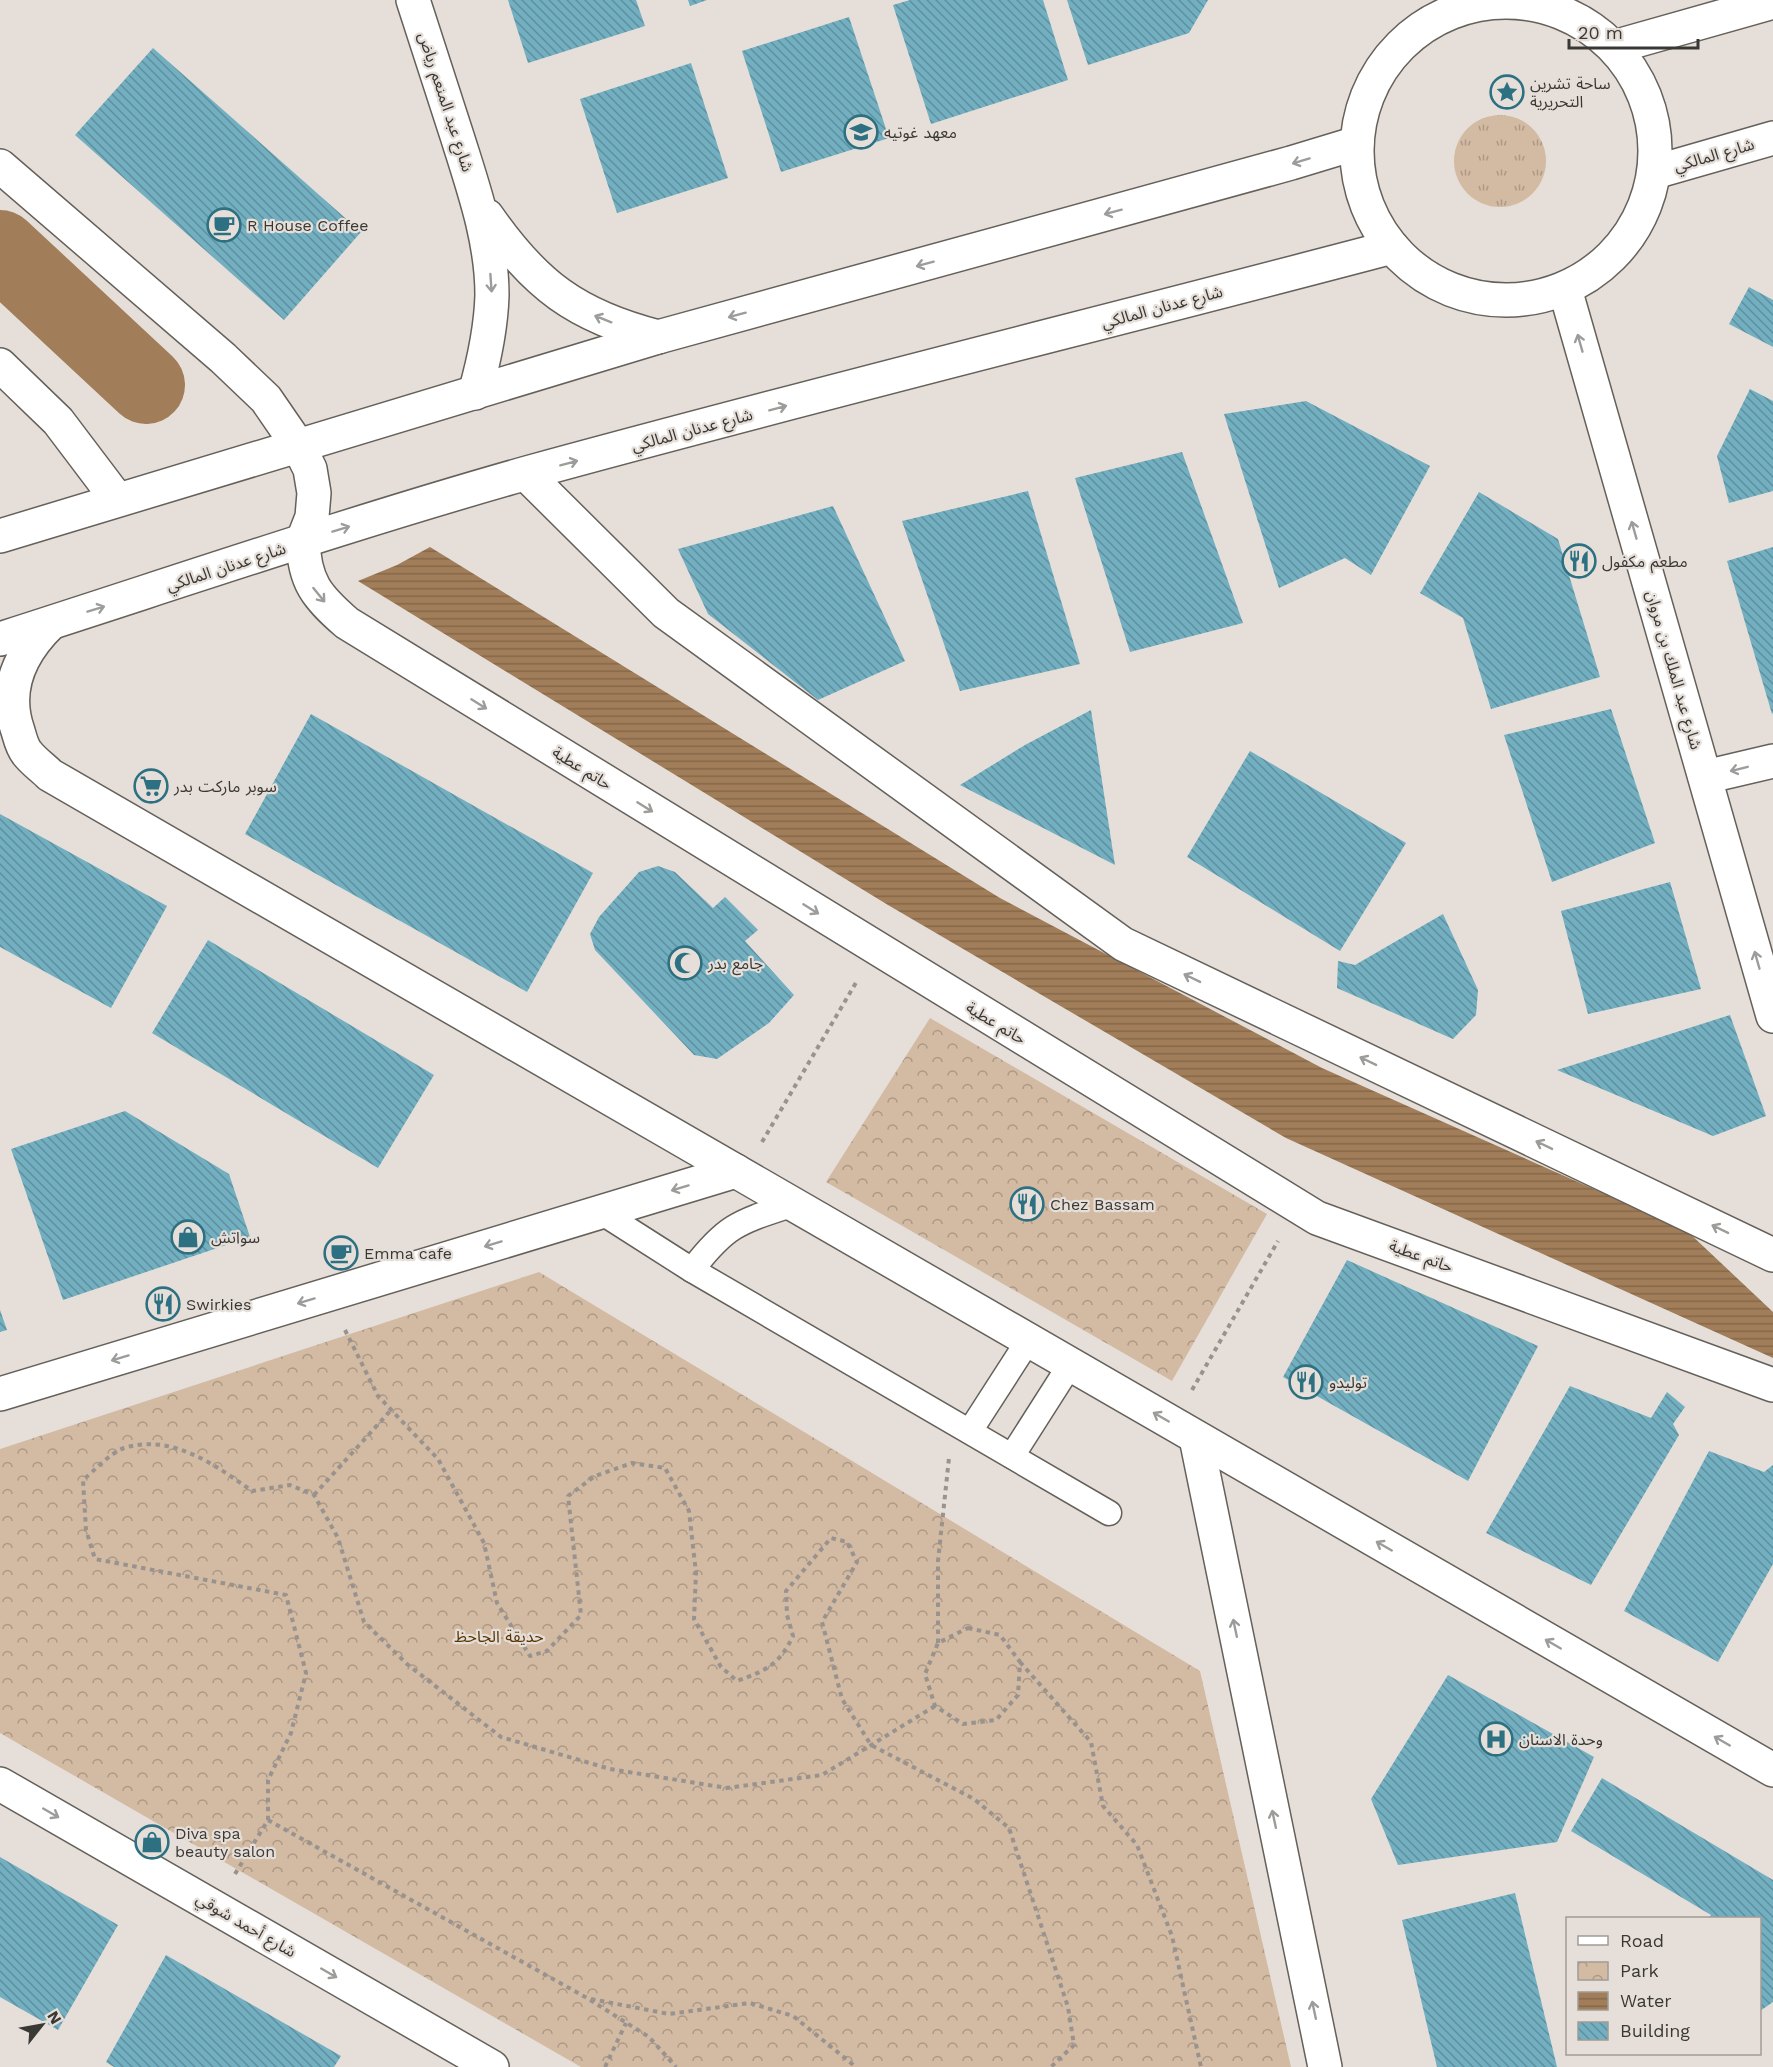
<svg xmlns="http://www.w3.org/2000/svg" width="1773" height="2067" viewBox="0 0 1773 2067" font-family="'Work Sans','Noto Sans Arabic',sans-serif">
<defs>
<pattern id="grass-tufts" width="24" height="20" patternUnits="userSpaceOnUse" patternTransform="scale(1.5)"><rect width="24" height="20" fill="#d3baa2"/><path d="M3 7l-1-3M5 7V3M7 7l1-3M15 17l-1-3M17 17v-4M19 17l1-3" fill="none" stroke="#ac9885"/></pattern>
<pattern id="park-crowns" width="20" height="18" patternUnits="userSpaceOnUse" patternTransform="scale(1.5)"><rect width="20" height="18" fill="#d3baa2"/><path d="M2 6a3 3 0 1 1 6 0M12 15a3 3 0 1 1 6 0" fill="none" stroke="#ac9885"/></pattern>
<pattern id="water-rules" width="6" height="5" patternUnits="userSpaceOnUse" patternTransform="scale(1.5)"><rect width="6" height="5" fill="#a17e59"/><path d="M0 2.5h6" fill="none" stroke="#84684a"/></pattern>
<pattern id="building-back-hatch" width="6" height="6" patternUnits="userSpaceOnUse" patternTransform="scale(1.5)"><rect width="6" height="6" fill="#72afc0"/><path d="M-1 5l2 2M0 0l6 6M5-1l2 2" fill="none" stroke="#5f8f9d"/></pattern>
</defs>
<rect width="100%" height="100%" fill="#e6dfd9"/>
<circle fill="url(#grass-tufts)" cx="1500" cy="161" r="46"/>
<g fill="url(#park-crowns)">
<path d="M930,1018L1267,1214L1172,1381L826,1182Z"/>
<path d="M539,1272L1200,1671L1291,2067H581L0,1733V1449Z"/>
</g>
<path fill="url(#water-rules)" d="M430,547L1000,898L1322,1068L1686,1230L1773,1312V1358L1286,1138L888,905L358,581L397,565Z"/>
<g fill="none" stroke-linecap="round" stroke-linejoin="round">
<path stroke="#a17e59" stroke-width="78" d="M0,249L146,385"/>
</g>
<g fill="url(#building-back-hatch)">
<path d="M508,0H636L645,26L528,63Z"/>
<path d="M688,0H707L690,6Z"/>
<path d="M910,0H1043L1068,80L931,124L893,5Z"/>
<path d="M1067,0H1208L1189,33L1088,65Z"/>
<path d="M849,17L889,138L781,172L742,51Z"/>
<path d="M153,48L361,232L284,320L75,135Z"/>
<path d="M691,63L728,178L617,213L580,99Z"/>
<path d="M1749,287L1773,300V347L1729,324Z"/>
<path d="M1750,389L1773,401V491L1729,503L1717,456Z"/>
<path d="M1306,401L1430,466L1371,575L1345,558L1279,588L1224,414Z"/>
<path d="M1182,452L1243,623L1130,652L1075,478Z"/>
<path d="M1028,491L1080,664L960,691L902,521Z"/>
<path d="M1479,492L1558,539L1600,677L1491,709L1463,618L1420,593Z"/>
<path d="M833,506L905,661L818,700L708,614L678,549Z"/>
<path d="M1773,547V713L1772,714L1727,561Z"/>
<path d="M1611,709L1655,843L1552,882L1504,735Z"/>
<path d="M1091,710L1115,865L960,785L1025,745Z"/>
<path d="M311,714L593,873L527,992L245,834Z"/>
<path d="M1250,751L1406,843L1340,951L1187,857Z"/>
<path d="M0,814L167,906L111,1008L0,947Z"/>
<path d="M658,866L675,872L713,908L725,897L758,930L745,941L794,995L769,1023L717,1059L694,1055L595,950L590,934L599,917L639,872Z"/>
<path d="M1670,882L1701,989L1588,1014L1561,911Z"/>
<path d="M1443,914L1478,990L1476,1015L1453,1039L1337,988L1338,961L1355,965Z"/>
<path d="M208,940L434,1075L378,1168L152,1033Z"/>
<path d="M1730,1015L1766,1116L1713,1136L1557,1070Z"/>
<path d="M125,1111L229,1174L250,1237L63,1300L11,1149Z"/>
<path d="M1347,1260L1538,1346L1468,1481L1283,1377Z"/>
<path d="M0,1310L7,1330L0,1332Z"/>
<path d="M1570,1386L1651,1418L1667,1392L1685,1407L1673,1424L1679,1435L1591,1585L1486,1533Z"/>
<path d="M1709,1451L1764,1472L1773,1465V1564L1718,1662L1624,1611Z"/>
<path d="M1448,1675L1594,1757L1557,1842L1398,1865L1371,1799Z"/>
<path d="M1602,1778L1773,1880V2002L1760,2011V1918H1709L1711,1915L1571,1831Z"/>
<path d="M0,1857L118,1925L58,2030L0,1997Z"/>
<path d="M1515,1893L1557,2067H1437L1402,1920Z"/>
<path d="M166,1955L341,2056L334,2067H114L106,2062Z"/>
</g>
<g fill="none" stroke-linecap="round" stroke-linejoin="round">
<g stroke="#65605a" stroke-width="27">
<g id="service">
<path d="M791,1205C739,1222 726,1225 692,1270L1109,1513"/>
<path d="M601,1212L692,1270"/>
<path d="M970,1431L1028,1341"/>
<path d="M1012,1456L1070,1365"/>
</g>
</g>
<g stroke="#65605a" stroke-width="36">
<g id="minor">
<path d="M0,166L223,358L266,399L299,447L310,469L314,493L312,517L303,540"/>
<path d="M0,365L58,421L117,499"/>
<path d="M51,623C20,653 3,689 18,731C20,738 22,747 27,753C33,761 43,768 50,775L1773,1770"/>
<path d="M1705,777L1773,761"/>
<path d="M0,1394L736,1171"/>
<path d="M1196,1438L1325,2067"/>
</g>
</g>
<g stroke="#65605a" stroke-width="36">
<g id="tertiary">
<path d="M1565,289L1773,1016"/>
<path d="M526,474L666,613L1123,944L1773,1255"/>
<path d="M303,540C304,582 317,597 347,623L1317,1218L1773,1385"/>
<path d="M0,1784L492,2067"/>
</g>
</g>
<g stroke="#65605a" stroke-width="36">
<g id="secondary">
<path d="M413,0C428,46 443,93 458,139C474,190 492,241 492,295C491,329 484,361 475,393"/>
<circle cx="1506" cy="151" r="149"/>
<path d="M1614,47L1773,2"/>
<path d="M1655,172L1773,138"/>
<path d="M487,216C535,285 576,316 658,337"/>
<path d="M0,536L658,337L1291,163L1357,143"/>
<path d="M0,639C175,583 350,523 527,473C814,394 1104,323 1392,247"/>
</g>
</g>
<g stroke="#98938f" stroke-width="4" stroke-dasharray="4.5 4.5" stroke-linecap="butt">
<path d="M762,1142L857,981"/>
<path d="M345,1330L378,1396L438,1459L484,1543L497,1603L530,1656L547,1651L581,1615L568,1496L595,1476L632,1463L665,1468L689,1511L696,1573L694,1619L721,1667L737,1681C767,1670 779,1665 793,1636L787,1615L786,1591L831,1538L847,1542L857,1562L822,1622L842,1699L871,1745L974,1799L1009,1828L1068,2007L1074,2045L1051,2067"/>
<path d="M1192,1390L1278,1241"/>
<path d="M314,1495L391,1410"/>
<path d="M968,1628L1000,1635L1020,1662L1018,1695L996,1720L963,1724L935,1706L925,1674L938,1643Z"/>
<path d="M938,1643V1561L949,1458"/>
<path d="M1020,1662L1091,1742L1103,1806L1137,1845L1172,1936L1201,2067"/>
<path d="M268,1820L587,1998L649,2037L676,2067"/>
<path d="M235,1874L268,1820V1780L291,1733L306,1673L286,1595L95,1559L86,1530L83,1480C94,1471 110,1453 124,1448C172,1433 215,1465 252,1491L290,1485L314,1495L338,1538L364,1622L407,1664L501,1737L610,1769L727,1788L822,1775L935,1706"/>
<path d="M591,1999L669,2014L750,2003L793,2016L856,2067"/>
<path d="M605,2067L626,2023"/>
</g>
<use href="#service" stroke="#fff" stroke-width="24"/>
<use href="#minor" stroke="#fff" stroke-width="33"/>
<use href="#tertiary" stroke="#fff" stroke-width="33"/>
<use href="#secondary" stroke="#fff" stroke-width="33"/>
</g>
<defs><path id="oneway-shaft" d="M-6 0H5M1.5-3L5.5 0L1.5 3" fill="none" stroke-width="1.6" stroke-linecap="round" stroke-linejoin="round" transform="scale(1.5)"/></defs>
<g stroke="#9c9c9a">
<use href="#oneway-shaft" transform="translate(1301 161) rotate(163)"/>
<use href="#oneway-shaft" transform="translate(1113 212) rotate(165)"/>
<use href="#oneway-shaft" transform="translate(925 264) rotate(165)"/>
<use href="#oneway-shaft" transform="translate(491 283) rotate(86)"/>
<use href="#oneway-shaft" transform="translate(737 315) rotate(165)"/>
<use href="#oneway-shaft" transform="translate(603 319) rotate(-158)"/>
<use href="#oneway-shaft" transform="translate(1580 343) rotate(-106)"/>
<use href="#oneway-shaft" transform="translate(778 408) rotate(-15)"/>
<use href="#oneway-shaft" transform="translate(569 463) rotate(-15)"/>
<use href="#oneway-shaft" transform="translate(341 529) rotate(-17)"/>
<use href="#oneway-shaft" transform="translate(1634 530) rotate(-106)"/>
<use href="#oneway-shaft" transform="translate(319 595) rotate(51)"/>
<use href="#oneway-shaft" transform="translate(96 609) rotate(-17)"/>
<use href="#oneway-shaft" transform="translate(479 704) rotate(32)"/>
<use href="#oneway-shaft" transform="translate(1739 769) rotate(166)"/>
<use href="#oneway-shaft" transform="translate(645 807) rotate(32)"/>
<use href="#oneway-shaft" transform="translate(811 909) rotate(32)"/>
<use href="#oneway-shaft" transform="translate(1757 960) rotate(-106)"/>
<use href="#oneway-shaft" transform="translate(1192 978) rotate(-154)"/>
<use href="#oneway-shaft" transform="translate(1368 1061) rotate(-154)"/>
<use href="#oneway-shaft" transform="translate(1544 1145) rotate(-154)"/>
<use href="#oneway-shaft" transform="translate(680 1188) rotate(163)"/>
<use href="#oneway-shaft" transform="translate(1720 1229) rotate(-154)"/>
<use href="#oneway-shaft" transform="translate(493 1244) rotate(163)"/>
<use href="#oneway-shaft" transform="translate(306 1301) rotate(163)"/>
<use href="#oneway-shaft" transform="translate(120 1358) rotate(163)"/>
<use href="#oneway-shaft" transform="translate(1161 1417) rotate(-150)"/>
<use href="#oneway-shaft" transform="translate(1384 1546) rotate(-150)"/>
<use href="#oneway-shaft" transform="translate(1235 1628) rotate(-102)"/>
<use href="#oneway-shaft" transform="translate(1553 1644) rotate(-150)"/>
<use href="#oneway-shaft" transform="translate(1722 1741) rotate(-150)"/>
<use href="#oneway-shaft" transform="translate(51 1813) rotate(30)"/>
<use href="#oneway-shaft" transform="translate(1274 1819) rotate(-102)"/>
<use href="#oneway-shaft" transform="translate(329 1973) rotate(30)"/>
<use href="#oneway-shaft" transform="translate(1314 2010) rotate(-102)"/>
</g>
<defs>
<g id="sight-ring" transform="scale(1.725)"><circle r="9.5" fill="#e6dfd9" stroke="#2c7081" stroke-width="1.5"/><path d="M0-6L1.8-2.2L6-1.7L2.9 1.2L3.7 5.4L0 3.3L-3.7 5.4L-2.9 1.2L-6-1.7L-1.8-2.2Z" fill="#2c7081"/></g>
<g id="school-ring" transform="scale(1.725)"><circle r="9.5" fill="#e6dfd9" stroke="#2c7081" stroke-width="1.5"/><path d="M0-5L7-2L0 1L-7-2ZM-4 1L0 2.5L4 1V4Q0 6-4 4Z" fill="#2c7081"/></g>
<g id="cafe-ring" transform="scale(1.725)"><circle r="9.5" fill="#e6dfd9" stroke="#2c7081" stroke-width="1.5"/><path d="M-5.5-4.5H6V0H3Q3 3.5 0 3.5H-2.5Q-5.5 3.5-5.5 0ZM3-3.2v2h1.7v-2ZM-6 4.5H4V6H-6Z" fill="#2c7081"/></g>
<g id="restaurant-ring" transform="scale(1.725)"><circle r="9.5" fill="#e6dfd9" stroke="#2c7081" stroke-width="1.5"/><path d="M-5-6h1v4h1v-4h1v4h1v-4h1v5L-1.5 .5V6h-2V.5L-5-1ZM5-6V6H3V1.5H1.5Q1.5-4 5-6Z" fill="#2c7081"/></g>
<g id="supermarket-ring" transform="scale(1.725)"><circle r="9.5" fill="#e6dfd9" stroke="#2c7081" stroke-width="1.5"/><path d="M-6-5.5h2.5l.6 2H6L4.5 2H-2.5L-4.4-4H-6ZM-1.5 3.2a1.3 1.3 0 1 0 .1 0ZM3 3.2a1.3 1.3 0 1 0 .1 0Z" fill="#2c7081"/></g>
<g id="mosque-ring" transform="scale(1.725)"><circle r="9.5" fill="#e6dfd9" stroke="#2c7081" stroke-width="1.5"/><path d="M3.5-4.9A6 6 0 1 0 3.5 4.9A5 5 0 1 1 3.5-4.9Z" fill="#2c7081"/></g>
<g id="shop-ring" transform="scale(1.725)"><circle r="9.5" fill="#e6dfd9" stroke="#2c7081" stroke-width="1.5"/><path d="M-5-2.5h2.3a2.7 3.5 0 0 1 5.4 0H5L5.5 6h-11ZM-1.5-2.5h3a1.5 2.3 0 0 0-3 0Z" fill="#2c7081"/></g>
<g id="hospital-ring" transform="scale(1.725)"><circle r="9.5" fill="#e6dfd9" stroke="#2c7081" stroke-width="1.5"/><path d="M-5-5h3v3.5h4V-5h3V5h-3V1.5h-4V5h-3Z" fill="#2c7081"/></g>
</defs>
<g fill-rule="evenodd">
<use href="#sight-ring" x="1507" y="92"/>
<use href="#school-ring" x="861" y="132"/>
<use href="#cafe-ring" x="224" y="225"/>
<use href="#restaurant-ring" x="1579" y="561"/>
<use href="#supermarket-ring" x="151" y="786"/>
<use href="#mosque-ring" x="685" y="963"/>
<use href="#restaurant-ring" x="1027" y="1204"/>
<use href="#shop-ring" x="188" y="1237"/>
<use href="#cafe-ring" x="341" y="1253"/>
<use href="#restaurant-ring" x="163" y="1304"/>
<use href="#restaurant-ring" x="1306" y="1382"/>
<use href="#hospital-ring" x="1496" y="1739"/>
<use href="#shop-ring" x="152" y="1842"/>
</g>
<g text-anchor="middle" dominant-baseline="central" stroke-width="4.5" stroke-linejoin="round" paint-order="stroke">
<g font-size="16" fill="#3a3835" stroke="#e6dfd9" text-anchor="start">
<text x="1530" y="83">ساحة تشرين<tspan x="1530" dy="18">التحريرية</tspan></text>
<text x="884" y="132">معهد غوتيه</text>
<text x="247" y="225">R House Coffee</text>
<text x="1602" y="561">مطعم مكفول</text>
<text x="174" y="786">سوبر ماركت بدر</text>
<text x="708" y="963">جامع بدر</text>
<text x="1050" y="1204">Chez Bassam</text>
<text x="211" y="1237">سواتش</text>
<text x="364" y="1253">Emma cafe</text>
<text x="186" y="1304">Swirkies</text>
<text x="1329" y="1382">توليدو</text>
<text x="1519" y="1739">وحدة الاسنان</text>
<text x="175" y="1833">Diva spa<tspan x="175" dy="18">beauty salon</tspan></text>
</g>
<g font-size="16" fill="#3a3835" stroke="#e6dfd9">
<text transform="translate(446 102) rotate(72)">شارع عبد المنعم رياض</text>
<text transform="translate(1714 155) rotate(-16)">شارع المالكي</text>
<text transform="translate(1162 307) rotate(-15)">شارع عدنان المالكي</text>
<text transform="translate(692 430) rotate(-15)">شارع عدنان المالكي</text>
<text transform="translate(226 567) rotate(-18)">شارع عدنان المالكي</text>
<text transform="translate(1674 670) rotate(74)">شارع عبد الملك بن مروان</text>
<text transform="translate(582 768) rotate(32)">حاتم عطية</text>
<text transform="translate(996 1023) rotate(31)">حاتم عطية</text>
<text transform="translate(1421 1256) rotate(20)">حاتم عطية</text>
<text transform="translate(246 1925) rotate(30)">شارع أحمد شوقي</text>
</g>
<g font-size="16" fill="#593504" stroke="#e6dfd9">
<text x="499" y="1636">حديقة الجاحظ</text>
</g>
</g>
<rect x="1566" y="1917" width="195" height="138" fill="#e6dfd9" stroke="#a19c97" stroke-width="1.5"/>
<rect x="1578" y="1936" width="30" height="9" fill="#ffffff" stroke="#a19c97" stroke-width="1.5"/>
<text x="1620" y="1947" font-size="18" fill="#3a3835">Road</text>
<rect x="1578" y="1962" width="30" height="18" fill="url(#park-crowns)" stroke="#a19c97" stroke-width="1.5"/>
<text x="1620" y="1977" font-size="18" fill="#3a3835">Park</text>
<rect x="1578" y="1992" width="30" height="18" fill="url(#water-rules)" stroke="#a19c97" stroke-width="1.5"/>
<text x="1620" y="2007" font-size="18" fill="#3a3835">Water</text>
<rect x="1578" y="2022" width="30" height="18" fill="url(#building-back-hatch)" stroke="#a19c97" stroke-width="1.5"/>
<text x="1620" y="2037" font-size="18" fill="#3a3835">Building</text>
<g transform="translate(42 2025) rotate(59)" stroke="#e6dfd9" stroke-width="4.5" paint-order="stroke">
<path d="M0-4.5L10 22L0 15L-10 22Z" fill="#3a3835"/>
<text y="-9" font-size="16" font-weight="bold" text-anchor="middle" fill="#3a3835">N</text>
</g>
<path d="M1569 39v9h129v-9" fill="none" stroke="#3a3835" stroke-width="3"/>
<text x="1578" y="39" font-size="18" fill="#3a3835" stroke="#e6dfd9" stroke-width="4.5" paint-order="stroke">20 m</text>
</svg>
